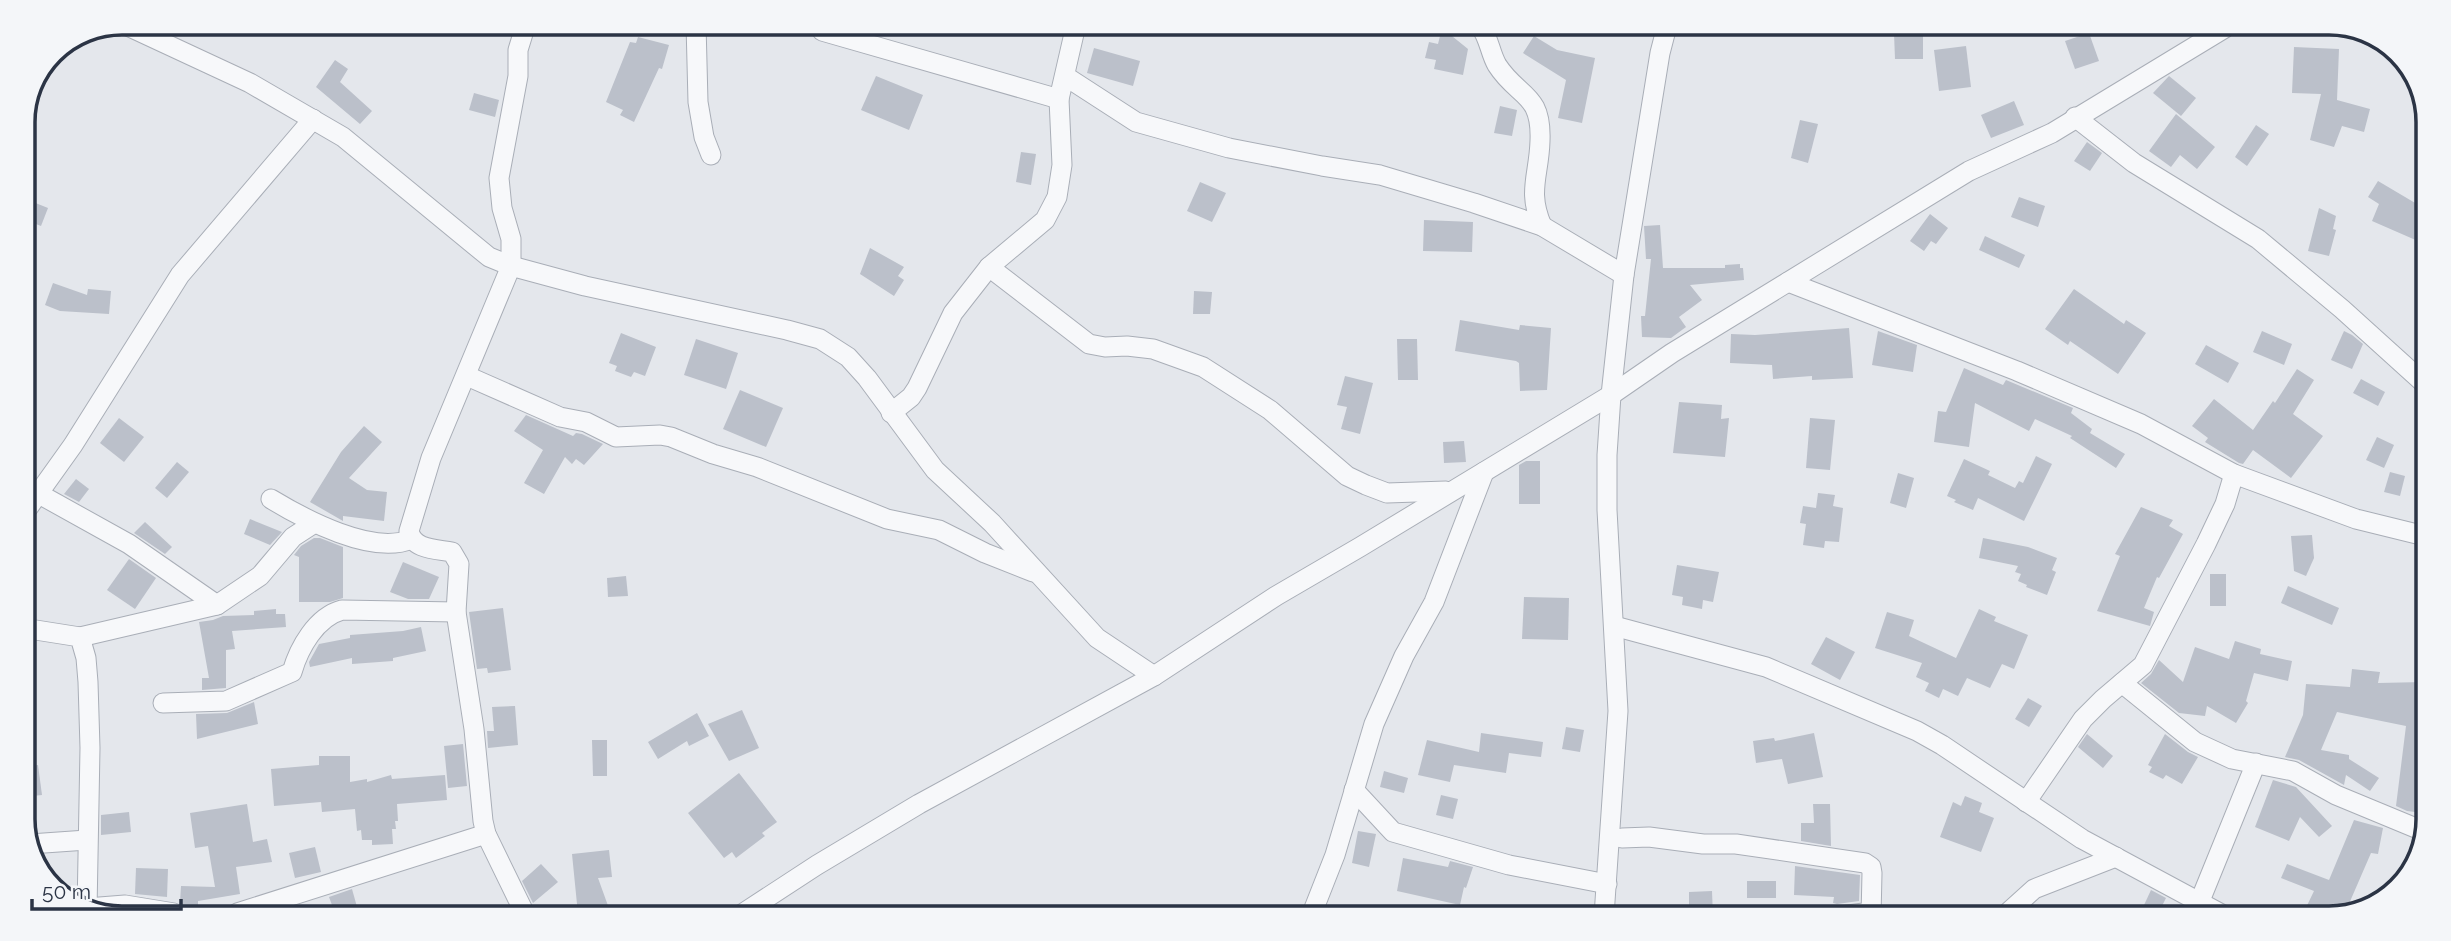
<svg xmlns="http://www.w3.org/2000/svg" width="2451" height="941" viewBox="0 0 2451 941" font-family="Raleway,sans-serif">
<rect width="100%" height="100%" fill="#e4e7ec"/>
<g fill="#bbc0ca">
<path d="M1442,28L1468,49L1463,75L1434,69L1436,60L1425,58L1429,42L1438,44Z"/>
<path d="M1894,33H1923V59H1895Z"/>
<path d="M2089,33L2099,61L2075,69L2065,41Z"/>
<path d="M1534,36L1557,50L1595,58L1582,123L1558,118L1566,80L1523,53Z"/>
<path d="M638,37L669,45L662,69L659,68L634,122L620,115L623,110L606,102L630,42L636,43Z"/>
<path d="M1966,46L1971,87L1939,91L1934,50Z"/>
<path d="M2294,47L2339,49L2337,100L2370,109L2364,132L2342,126L2334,147L2310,140L2321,94L2292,93Z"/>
<path d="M1094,48L1140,61L1133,86L1087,73Z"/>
<path d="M335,60L348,69L340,82L372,111L360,124L316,87Z"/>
<path d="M876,76L923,95L909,130L861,110Z"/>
<path d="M2169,76L2196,98L2181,116L2153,93Z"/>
<path d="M474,93L499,100L495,117L469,110Z"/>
<path d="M2014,101L2024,125L1991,138L1981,115Z"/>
<path d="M1500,106L1517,110L1512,136L1494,133Z"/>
<path d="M2176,114L2215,147L2197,169L2180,155L2171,167L2149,151Z"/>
<path d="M1800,120L1818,124L1808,163L1791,158Z"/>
<path d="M2256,125L2269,134L2247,166L2235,157Z"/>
<path d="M2087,142L2102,153L2090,171L2074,161Z"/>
<path d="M1021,152L1036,154L1031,185L1016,182Z"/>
<path d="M2378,181L2427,210V245L2372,221L2379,204L2368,197Z"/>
<path d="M1200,182L1226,193L1212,222L1187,211Z"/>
<path d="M2019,197L2045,206L2038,227L2011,217Z"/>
<path d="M23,198L48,208L41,226L23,219Z"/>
<path d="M2319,208L2336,216L2333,229L2336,230L2329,256L2308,251Z"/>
<path d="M1930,214L1948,228L1936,244L1931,241L1924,251L1910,241Z"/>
<path d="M1424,220L1473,222L1472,252L1423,251Z"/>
<path d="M1660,225L1663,268H1725V265L1740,264V268H1743L1744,280L1690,285L1702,300L1679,317L1686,327L1671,338L1642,337L1641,316H1645L1651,259H1646L1644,226Z"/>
<path d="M1985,236L2025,255L2019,268L1979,250Z"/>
<path d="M870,248L904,267L898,276L904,280L894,296L860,274Z"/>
<path d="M53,283L87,295L88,289L111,291L109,314L60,311L45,305Z"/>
<path d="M2074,289L2124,324L2126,320L2146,333L2118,374L2070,341L2068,345L2045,329Z"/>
<path d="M1194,291L1212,292L1210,314H1193Z"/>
<path d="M1460,320L1519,330L1520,325L1551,328L1547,390L1520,391L1519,363L1516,361L1455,351Z"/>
<path d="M1849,328L1853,378L1812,380V376L1773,379L1772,365L1730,363L1731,334L1755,335Z"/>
<path d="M1878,331L1917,345L1913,372L1872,365Z"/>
<path d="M2262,331L2292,344L2284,365L2253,352Z"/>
<path d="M2344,331L2352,335L2363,344L2352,369L2331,360Z"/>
<path d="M621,333L656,347L645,376L634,372L631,377L615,371L617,366L609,363Z"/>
<path d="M696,339L738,353L726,389L684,375Z"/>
<path d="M1397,339H1417L1418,380H1398Z"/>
<path d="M2206,345L2239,363L2228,383L2195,364Z"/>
<path d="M1964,368L2003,385L2006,380L2073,408L2071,413L2092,429L2090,433L2125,454L2116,468L2070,438L2072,436L2035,419L2029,431L1975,403L1969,447L1934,442L1938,411L1946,412Z"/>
<path d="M2297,369L2314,380L2293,414L2323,436L2291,478L2253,450L2243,464L2239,463L2205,442L2208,438L2192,426L2214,399L2253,430L2273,401L2275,403Z"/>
<path d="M1345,376L1373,383L1360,434L1341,429L1347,407L1337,405Z"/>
<path d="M2361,379L2385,392L2378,406L2353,393Z"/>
<path d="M740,390L783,408L766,447L723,429Z"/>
<path d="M1679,402L1722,405L1721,419L1729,418L1725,457L1673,453Z"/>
<path d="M526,415L573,436L576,433L582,434L603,444L584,465L576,459L572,464L565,457L544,494L524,483L543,450L514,431Z"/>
<path d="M119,418L144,437L124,462L100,443Z"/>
<path d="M1810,418L1835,420L1830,470L1806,468Z"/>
<path d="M364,426L382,442L349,478L367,490L387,492L384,521L343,516V521L310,502L341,452Z"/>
<path d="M2377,437L2394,445L2384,468L2366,460Z"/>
<path d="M1464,441L1466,462L1444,463L1443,442Z"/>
<path d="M2036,456L2052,464L2024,521L1978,498L1973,510L1954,502L1956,500L1947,496L1964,459L1990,471L1988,475L2015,488L2019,481L2023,483Z"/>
<path d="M1526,461H1540V504H1519V465Z"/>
<path d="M177,462L189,472L167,498L155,488Z"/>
<path d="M2390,472L2405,476L2400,496L2384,492Z"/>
<path d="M1898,473L1914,478L1906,508L1890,503Z"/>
<path d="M76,479L89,489L79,502L64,494Z"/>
<path d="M1818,493L1835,495L1833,506L1843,508L1839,542L1825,541L1824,548L1803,545L1806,524L1800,523L1803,506L1816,508Z"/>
<path d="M2141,507L2173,520L2169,526L2183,534L2159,578L2157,577L2144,608L2154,612L2150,626L2097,611L2120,556L2115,554Z"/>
<path d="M250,519L282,532L270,545L244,534Z"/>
<path d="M145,522L172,547L165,554L134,533Z"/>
<path d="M2312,535L2314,558L2306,576L2294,571L2291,536Z"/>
<path d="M314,538H320L343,547V598L330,602H299V557L294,555L301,546Z"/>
<path d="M1983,538L2028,547L2057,558L2052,570L2056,572L2047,595L2026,587L2027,585L2018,581L2021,574L2015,572L2018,566L1979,558Z"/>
<path d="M129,559L156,578L135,609L107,590Z"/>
<path d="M403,562L439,577L429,599H408L390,592Z"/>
<path d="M1677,565L1719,572L1713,602L1703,600L1702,609L1682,605L1683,597L1672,595Z"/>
<rect x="2210" y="574" width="16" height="32"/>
<path d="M626,576L628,596L608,597L607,578Z"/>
<path d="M2288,586L2339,608L2332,625L2281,603Z"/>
<path d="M1524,597L1569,598L1568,640L1522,639Z"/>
<path d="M503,608L511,670L488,673L487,668L477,669L469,612Z"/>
<path d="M276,609V614H285L286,627L232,631L235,649L226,650V688L202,690V678H209L199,622L213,620L223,616L254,615V611Z"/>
<path d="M1979,609L1996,617L1994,621L2028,635L2014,669L2002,664L1990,688L1967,678L1958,696L1943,689L1939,698L1925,691L1929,683L1916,677L1922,663L1875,648L1887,612L1914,620L1909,636L1956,658Z"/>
<path d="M421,627L426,651L393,658V661L352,664V658L310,667L309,662L319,644L350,638V635L403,631Z"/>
<path d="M1826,637L1855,652L1840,680L1811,664Z"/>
<path d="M2235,641L2261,649L2260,654L2292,661L2288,681L2254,673L2246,701L2248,703L2236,723L2207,706L2205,716L2179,713L2141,683L2151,674L2159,660L2183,682L2195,647L2229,659Z"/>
<path d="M2352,669L2380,672L2378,683L2424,682V754H2421L2415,801L2423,807V813L2407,811L2396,806L2406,726L2337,712L2321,750L2349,755V759L2379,778L2370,791L2346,775L2344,785L2299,760L2285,757L2303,715L2306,684L2350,687Z"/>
<path d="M2028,698L2042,706L2029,727L2015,719Z"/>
<path d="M254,702L258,724L197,739L196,714L227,713Z"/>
<path d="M515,706L518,745L488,748L487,731H494L492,707Z"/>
<path d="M742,710L759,748L729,761L708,724Z"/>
<path d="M697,713L709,736L689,746L687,741L658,759L648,742Z"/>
<path d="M1566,727L1584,730L1580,752L1562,749Z"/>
<path d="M1481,733L1543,742L1541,757L1509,753L1506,773L1454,765L1450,782L1418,775L1427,740L1479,752Z"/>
<path d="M1814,733L1823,777L1788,784L1782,759L1756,763L1753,741L1774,738L1775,741Z"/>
<path d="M2087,734L2113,756L2103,768L2078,747Z"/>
<path d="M2165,734L2188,752L2198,757L2182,784L2166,775L2163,779L2149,772L2152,767L2148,765Z"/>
<path d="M592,740H607V776H593Z"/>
<path d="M463,744L467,786L448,788L444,746Z"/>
<path d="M319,756H350V782L367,779V782L391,775L392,779L445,775L447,800L397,804L398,821H395L396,829H392L393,844L372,845V840H362L361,830L357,831L355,809L322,812L321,802L274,806L271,769L319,765Z"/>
<path d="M38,765L42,795L23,797V767Z"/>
<path d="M1384,771L1408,778L1404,793L1380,787Z"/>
<path d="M739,773L777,822L762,833L765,836L736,858L732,852L724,858L688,813Z"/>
<path d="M2273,780L2296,787L2332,826L2319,837L2300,817L2289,841L2255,827Z"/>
<path d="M1441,795L1458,799L1453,819L1436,815Z"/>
<path d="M1965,796L1982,803L1979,812L1994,818L1981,852L1940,837L1953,802L1961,806Z"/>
<path d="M247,804L253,842L267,839L272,862L236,867L240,894L198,901V911L186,910L180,903L181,886L215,887L208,846L195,848L190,813Z"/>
<path d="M1813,804H1830L1831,846L1801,841V823H1814Z"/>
<path d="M129,812L131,832L101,835V815Z"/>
<path d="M2354,820L2383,828L2378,854L2371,853L2345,913L2329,918H2301L2314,891L2281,878L2287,864L2329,880Z"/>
<path d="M1358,831L1376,834L1369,867L1352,863Z"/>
<path d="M315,847L321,872L295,878L289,853Z"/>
<path d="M609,850L612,877L598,878L611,914H578L572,854Z"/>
<path d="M1403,858L1448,867L1450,861L1473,867L1466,888L1464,887L1460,905L1397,891Z"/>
<path d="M541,864L558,882L533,903L522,881Z"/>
<path d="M1795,866L1860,875L1859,901L1837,904L1833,903L1834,897L1794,895Z"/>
<path d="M136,868L168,869L167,897L135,894Z"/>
<rect x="1747" y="881" width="29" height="17"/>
<path d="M352,889L359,914L335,913L329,897Z"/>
<path d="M2151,890L2166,898L2156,918H2138Z"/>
<path d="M1712,891L1713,917H1689V892Z"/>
</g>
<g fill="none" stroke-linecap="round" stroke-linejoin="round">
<g stroke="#a9aeb7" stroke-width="21">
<g id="minor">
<path d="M121,23L250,83L343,137L489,257L511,266L585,286L787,330L820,339L848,357L867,378L935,470L992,523L1097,638L1154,676"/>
<path d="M696,24L698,102L704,137L711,155"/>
<path d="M1480,26C1489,37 1490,53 1497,65C1518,98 1542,92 1540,141C1539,176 1527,191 1542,226"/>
<path d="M822,31L1059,99"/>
<path d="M1065,76L1136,122L1229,148L1322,166L1380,175L1474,203L1542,226L1624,275"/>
<path d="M2075,117L2134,163L2258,239L2342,309L2426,385"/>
<path d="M989,267L1089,344L1105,347L1127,346L1153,349L1203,367L1270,410L1347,476L1366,485L1387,493L1446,491"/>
<path d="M1788,282L2017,371L2141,424L2234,474L2356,519L2425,536"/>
<path d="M467,376L560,417L586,422L616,437L660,435L671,437L713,454L757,467L887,519L939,530L985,553L1033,572"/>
<path d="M891,413L911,397L917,388L953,313L989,267L1045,220L1057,197L1062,165L1059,99L1076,25"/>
<path d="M39,494L129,544L217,605"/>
<path d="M271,499C304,519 373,556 411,539"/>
<path d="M23,515L73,445L180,275L313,119"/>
<path d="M1614,626L1766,667L1917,731L1942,745L2082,839L2229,918"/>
<path d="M23,628L80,637L86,658L88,682L90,748L87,911"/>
<path d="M80,637L217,605L260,576L293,537L313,524"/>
<path d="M2122,683L2195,742L2232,759L2293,771L2336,795L2423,831"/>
<path d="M163,703L226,701L292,672C299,648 316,617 342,610L456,612"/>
<path d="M1354,790L1393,832L1509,865L1607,884"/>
<path d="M2026,802L2083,719L2103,699L2143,665L2206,544L2225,504L2234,474"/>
<path d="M1622,838L1649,837L1703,844H1736L1865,863L1871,867L1872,873L1871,917"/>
<path d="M30,844L87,840"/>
<path d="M87,908L125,905L174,913"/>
<path d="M237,913L486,834"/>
<path d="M525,914L486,834L483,821L474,729L456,612L459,564L452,552C436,549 413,550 409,531L431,458L511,266V239L502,208L499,178L518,76V50L526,24"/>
<path d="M742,914L817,865L919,804L1154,676L1276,596L1360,547L1611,395L1672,353L1969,171L2052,133L2225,28"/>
<path d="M1311,916L1335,855L1374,724L1404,656L1434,602L1484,472"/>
<path d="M1604,916L1618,711L1607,510V455L1611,395L1624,275L1660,53L1667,26"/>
<path d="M1832,917L1872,912"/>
<path d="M2003,917L2034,889L2116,857"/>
<path d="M2193,918L2256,763"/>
</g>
</g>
<use href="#minor" stroke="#f7f8fa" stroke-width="19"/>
</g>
<path d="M0 0H2451V941H0ZM122 35H2329A87 87 0 0 1 2416 122V819A87 87 0 0 1 2329 906H122A87 87 0 0 1 35 819V122A87 87 0 0 1 122 35Z" fill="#f4f6f9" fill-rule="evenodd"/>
<path fill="none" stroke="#2b3445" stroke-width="3.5" d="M122 35H2329A87 87 0 0 1 2416 122V819A87 87 0 0 1 2329 906H122A87 87 0 0 1 35 819V122A87 87 0 0 1 122 35Z"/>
<path d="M32 899v10h149v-10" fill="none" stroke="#2b3445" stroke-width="3.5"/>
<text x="42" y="899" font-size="21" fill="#2b3445" stroke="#f4f6f9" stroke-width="5" paint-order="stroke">50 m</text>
</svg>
